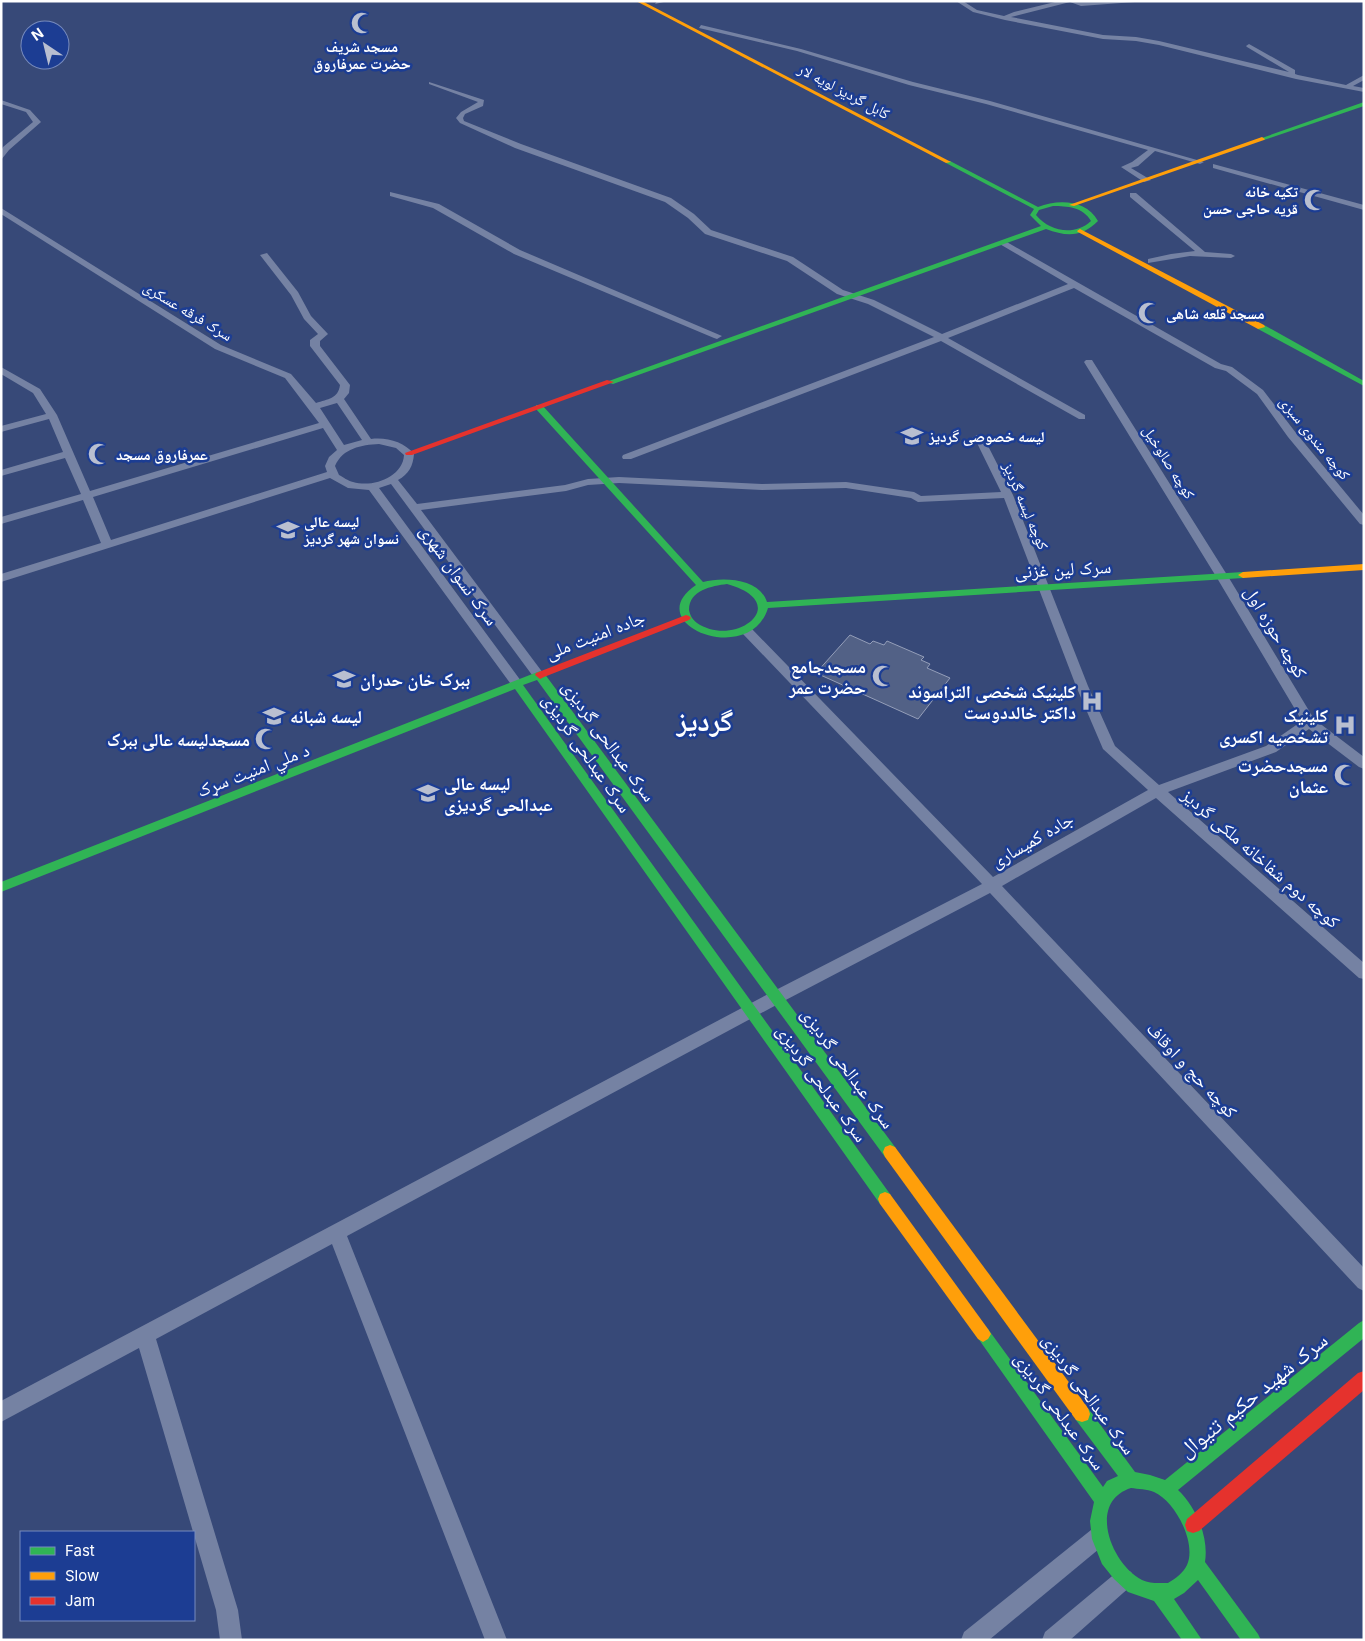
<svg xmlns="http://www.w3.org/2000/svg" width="1365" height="1641" viewBox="0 0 1365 1641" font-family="Inter,'Noto Naskh Arabic',sans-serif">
<rect width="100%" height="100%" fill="#374978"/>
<path fill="#526186" stroke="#949eb9" d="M850,635L870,644L873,641L884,645L887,641L924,657L921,660L930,664L927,668L950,678L918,719L816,673Z"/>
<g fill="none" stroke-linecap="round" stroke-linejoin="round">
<g fill="#7582a3" fill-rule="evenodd">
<path d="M657,1H668L655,4Z"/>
<path d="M956,1H963L977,10L1004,16L1014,12L1059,1H1148L1081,6L1070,2L1011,17L1103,35L1136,37L1159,41L1289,72L1247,47L1246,46L1249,44L1295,70V74L1298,75L1346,85L1364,75V80L1353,86L1364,88V92L1296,79L1159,45L1136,41L1103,39L1005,20L973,12Z"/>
<path d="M701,25L801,49L913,82L990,101L1204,162L1200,164L1155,151L1138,166L1131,168L1151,180L1144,182L1121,167L1132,162L1148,150L986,104L909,85L797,51L699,28Z"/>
<path d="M429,82L484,100L483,106L465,114L463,118L464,121L521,144L671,198L694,214L711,230L793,257L843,290L874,300L942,334L1068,284L998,243L1005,241L1221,364L1232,367L1263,390L1296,433L1364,515V525L1360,524L1288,437L1257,394L1226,371L1215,368L1074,288L948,338L1085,415V419H1079L941,341L631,459H623L622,457L623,455L934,337L868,304L837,294L787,261L705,234L688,218L665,202L515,148L460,123L456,118L461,112L478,102L429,84Z"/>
<path d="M1,100L30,110L41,122L9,150L1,160V151L3,147L33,122L26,112L1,104Z"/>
<path d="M1213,164L1364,205V210L1213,168Z"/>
<path d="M390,192L439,204L520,250L722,336L717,339L714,338L514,254L433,208L390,196Z"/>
<path d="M1130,193H1136L1205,252L1231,254L1235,256L1231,258L1190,256L1148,263V259L1171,254L1195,251L1130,197Z"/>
<path d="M1,208L221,345L291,374L316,403C328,399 338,399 340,385L310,346V340L318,334L304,319L291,295L260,255L267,253L298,292L311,316L328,334L320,341V346L350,385L349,393L344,399L371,439C387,437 404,442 414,454C413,466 409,474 398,480L417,504L565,485L588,479L619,477L762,484L846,482L914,492L921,496L1001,492L977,443L972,438L977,435L986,442L1013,495L1088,686L1115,746L1159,785L1266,746L1302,721L1217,578L1084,362L1086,360H1092L1229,578L1314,719L1364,757V769L1359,767L1309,729L1276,752L1168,792L1364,963V979L1359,978L1156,798L1002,886L1364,1268V1291L1358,1288L990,893L780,1003L347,1236L507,1640H485L332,1244L156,1339L238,1610L242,1640H220L216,1610L139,1348L1,1422V1401L770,993L982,884L743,634L741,631L743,628H751L993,877L1148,790L1103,749L1076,686L1004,498L918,502L911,498L846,488L762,490L619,483L588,485L566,491L421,510L543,673L545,676L543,679H535L391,484L379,488L521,681L523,684L521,687H513L369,490L348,488L330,478L1,582V574L101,543L83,500L1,524V517L81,494L65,458L1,476V470L63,452L49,419L1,432V426L46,414L33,393L1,374V367L40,389L57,415L90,491L319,423L285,378L215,349L1,214ZM337,403L362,440L344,445L320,408ZM323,428L337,450L329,457L325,466L327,472L111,540L93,497ZM379,444L396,448L404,455C403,477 373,488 353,482C348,481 343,477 339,475L335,466C343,448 361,445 379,444Z"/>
<path d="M1098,1527L1105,1530L1108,1537L1105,1544L989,1640H961L964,1632L1091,1530Z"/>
<path d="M1124,1568L1131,1572L1135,1579L1131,1586L1070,1640H1042L1045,1632L1117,1572Z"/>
</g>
<g fill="#30b455" fill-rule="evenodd">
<path d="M1364,102V106L1264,140L1259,139Z"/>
<path d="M946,161H950L1038,207C1059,199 1086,200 1098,221C1082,237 1067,237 1046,229L613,384L606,382L1041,226L1030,215L1034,209L946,163ZM1053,206C1067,206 1083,207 1091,221C1075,236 1050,232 1036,215L1039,210Z"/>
<path d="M1258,325H1264L1364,381V386L1258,329Z"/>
<path d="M536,405H542L703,582C723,577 759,578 767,602L1243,572L1248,575L1243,578L768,608C750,668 638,624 696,585L536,409ZM727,584C795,603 735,649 697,623C692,619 690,615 689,610C689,590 712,586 727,584Z"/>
<path d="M540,671L544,673L895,1147L897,1152L895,1157L890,1159L885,1157L537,680L523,685L890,1194L892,1199L890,1204L885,1206L880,1204L515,689L1,892V882Z"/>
<path d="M1364,1320V1338L1178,1490C1196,1507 1209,1537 1205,1562L1258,1634L1261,1640H1241L1198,1580L1184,1593L1174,1599L1202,1640H1182L1154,1601L1128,1592L1114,1579L1102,1564L1092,1539L1090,1521L1094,1502L975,1334L978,1329L983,1326L988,1329L1103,1487L1107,1481L1118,1476L1076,1420L1074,1414L1076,1408L1082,1406L1088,1408L1135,1472L1150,1475L1165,1480L1359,1323ZM1131,1488C1138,1489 1147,1489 1154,1492C1175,1501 1197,1543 1187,1565C1184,1572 1175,1579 1168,1583C1159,1583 1150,1584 1142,1580C1111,1564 1087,1502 1131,1488Z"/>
</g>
<g fill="#ff9f0a" fill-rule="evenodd">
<path d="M636,1H642L951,162L946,163Z"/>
<path d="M1262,137L1265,139L1264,140L1074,206L1069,205Z"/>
<path d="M1080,229L1264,325L1265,327L1258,329L1078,232L1077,231Z"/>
<path d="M1364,564V570L1243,578L1238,575L1243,572Z"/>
<path d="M890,1145L895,1147L1088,1408L1090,1414L1088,1420L1082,1422L1076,1420L885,1157L883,1152L885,1147Z"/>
<path d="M885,1192L890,1194L988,1329L991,1334L988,1339L983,1342L978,1339L880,1204L878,1199L880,1194Z"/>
</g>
<g fill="#e5322d" fill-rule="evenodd">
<path d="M607,380L614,382L412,455H406L405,453Z"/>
<path d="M686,615L689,616L691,618L689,620L544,677L540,679L535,675L536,673Z"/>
<path d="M1364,1371V1390L1199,1531L1193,1533L1187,1531L1185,1525L1187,1519L1358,1373Z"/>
</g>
</g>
<defs>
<g id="mosque-bare" transform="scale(1.725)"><path d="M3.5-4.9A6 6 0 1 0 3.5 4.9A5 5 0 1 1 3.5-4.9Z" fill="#b9bfd0" stroke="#1c3d93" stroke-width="2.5" paint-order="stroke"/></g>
<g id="school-bare" transform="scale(1.725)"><path d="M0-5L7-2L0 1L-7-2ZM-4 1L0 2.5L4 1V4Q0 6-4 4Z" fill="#b9bfd0" stroke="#1c3d93" stroke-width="2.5" paint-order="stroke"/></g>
<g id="hospital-bare" transform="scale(1.725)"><path d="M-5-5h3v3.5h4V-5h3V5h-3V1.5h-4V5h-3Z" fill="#b9bfd0" stroke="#1c3d93" stroke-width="2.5" paint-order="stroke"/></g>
</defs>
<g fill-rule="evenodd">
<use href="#mosque-bare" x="362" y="23"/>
<use href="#mosque-bare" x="1315" y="200"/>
<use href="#mosque-bare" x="1149" y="313"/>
<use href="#school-bare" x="912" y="436"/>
<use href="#mosque-bare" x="99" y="454"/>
<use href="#school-bare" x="288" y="530"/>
<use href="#mosque-bare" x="883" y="676"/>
<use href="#school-bare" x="344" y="679"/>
<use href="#hospital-bare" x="1092" y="701"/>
<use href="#school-bare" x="274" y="716"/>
<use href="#hospital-bare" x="1345" y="725"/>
<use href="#mosque-bare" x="266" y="739"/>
<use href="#mosque-bare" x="1345" y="775"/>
<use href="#school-bare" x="428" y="793"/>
</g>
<g text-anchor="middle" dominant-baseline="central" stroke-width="5" stroke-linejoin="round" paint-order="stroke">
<g font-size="15" font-weight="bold" fill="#fff" stroke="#1c3d93" text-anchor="start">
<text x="362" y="46" text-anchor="middle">مسجد شریف<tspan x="362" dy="17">حضرت عمرفاروق</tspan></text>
<text x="1298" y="191" text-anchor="end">تکیه خانه<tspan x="1298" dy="17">قریه حاجی حسن</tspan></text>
<text x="1166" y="313">مسجد قلعه شاهی</text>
<text x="929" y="436">لیسه خصوصی گردیز</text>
<text x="116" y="454">عمرفاروق مسجد</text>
<text x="304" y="521">لیسه عالی<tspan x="304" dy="17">نسوان شهر گردیز</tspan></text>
</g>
<g font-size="15" fill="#fff" stroke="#1c3d93">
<text transform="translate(844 91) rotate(28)">کابل گردیز لویه لار</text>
<text transform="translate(188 311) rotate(31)">سرک فرقه عسکری</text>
<text transform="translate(1315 438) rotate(51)">کوچه مندوی سبزی</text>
<text transform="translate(1169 462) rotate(58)">کوچه صالوخیل</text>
<text transform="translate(1026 506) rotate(67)">کوچه لیسه گردیز</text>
</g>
<g font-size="18" fill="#fff" stroke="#1c3d93">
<text transform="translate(1063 569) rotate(-3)">سرک لین غزنی</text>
<text transform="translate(459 575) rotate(54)">سرک نسوان شهری</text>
<text transform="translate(1276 632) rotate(59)">کوچه حوزه اول</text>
<text transform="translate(595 635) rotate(-21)">جاده امنیت ملی</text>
<text transform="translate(609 741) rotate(54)">سرک عبدالحی گردیزی</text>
<text transform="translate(587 753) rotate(55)">سرک عبدلحی گردیزی</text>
<text transform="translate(253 770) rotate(-21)">د ملي امنیت سړک</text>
<text transform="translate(1032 840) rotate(-30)">جاده کمیساری</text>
<text transform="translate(1261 858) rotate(41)">کوچه دوم شفاخانه ملکی گردیز</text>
<text transform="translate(848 1068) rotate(54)">سرک عبدالحی گردیزی</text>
<text transform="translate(1192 1070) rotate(47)">کوچه حج و اوقاف</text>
<text transform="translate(822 1083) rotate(54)">سرک عبدلحی گردیزی</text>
<text transform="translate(1089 1394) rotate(54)">سرک عبدالحی گردیزی</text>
<text transform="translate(1060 1411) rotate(54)">سرک عبدلحی گردیزی</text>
</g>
<g font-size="18" font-weight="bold" fill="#fff" stroke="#1c3d93" text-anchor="end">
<text x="866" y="666">مسجدجامع<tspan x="866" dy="21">حضرت عمر</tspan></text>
<text x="360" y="679" text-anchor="start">ببرک خان حدران</text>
<text x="1076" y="691">کلینیک شخصی التراسوند<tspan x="1076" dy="21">داکتر خالددوست</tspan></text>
<text x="1328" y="715">کلینیک<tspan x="1328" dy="21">تشخصیه اکسری</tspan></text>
<text x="290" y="716" text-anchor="start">لیسه شبانه</text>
<text x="250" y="739">مسجدلیسه عالی ببرک</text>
<text x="1328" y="765">مسجدحضرت<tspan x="1328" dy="21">عثمان</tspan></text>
<text x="444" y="783" text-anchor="start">لیسه عالی<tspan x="444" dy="21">عبدالحی گردیزی</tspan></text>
</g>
<g font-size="21" fill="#fff" stroke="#1c3d93">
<text transform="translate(1253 1395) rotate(-39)">سرک شهید حکیم تنیوال</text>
</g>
<g font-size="28" font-weight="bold" fill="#fff" stroke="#1c3d93">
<text x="705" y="721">گردیز</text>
</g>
</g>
<rect width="1365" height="1641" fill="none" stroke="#ffffff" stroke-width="5"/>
<rect x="20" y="1531" width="175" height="90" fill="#1c3d93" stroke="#778bbe"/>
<rect x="30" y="1547" width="25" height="8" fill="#30b455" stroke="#778bbe"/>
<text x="65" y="1556" font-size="15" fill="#ffffff">Fast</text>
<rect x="30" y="1572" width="25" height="8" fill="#ff9f0a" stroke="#778bbe"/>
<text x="65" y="1581" font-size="15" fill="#ffffff">Slow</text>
<rect x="30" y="1597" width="25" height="8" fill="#e5322d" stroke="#778bbe"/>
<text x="65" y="1606" font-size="15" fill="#ffffff">Jam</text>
<g transform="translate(45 45) rotate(325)"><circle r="24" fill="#1c3d93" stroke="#778bbe"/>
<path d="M0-4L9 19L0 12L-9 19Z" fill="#b9bfd0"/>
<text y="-8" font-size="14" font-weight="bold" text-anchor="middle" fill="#ffffff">N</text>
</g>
</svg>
